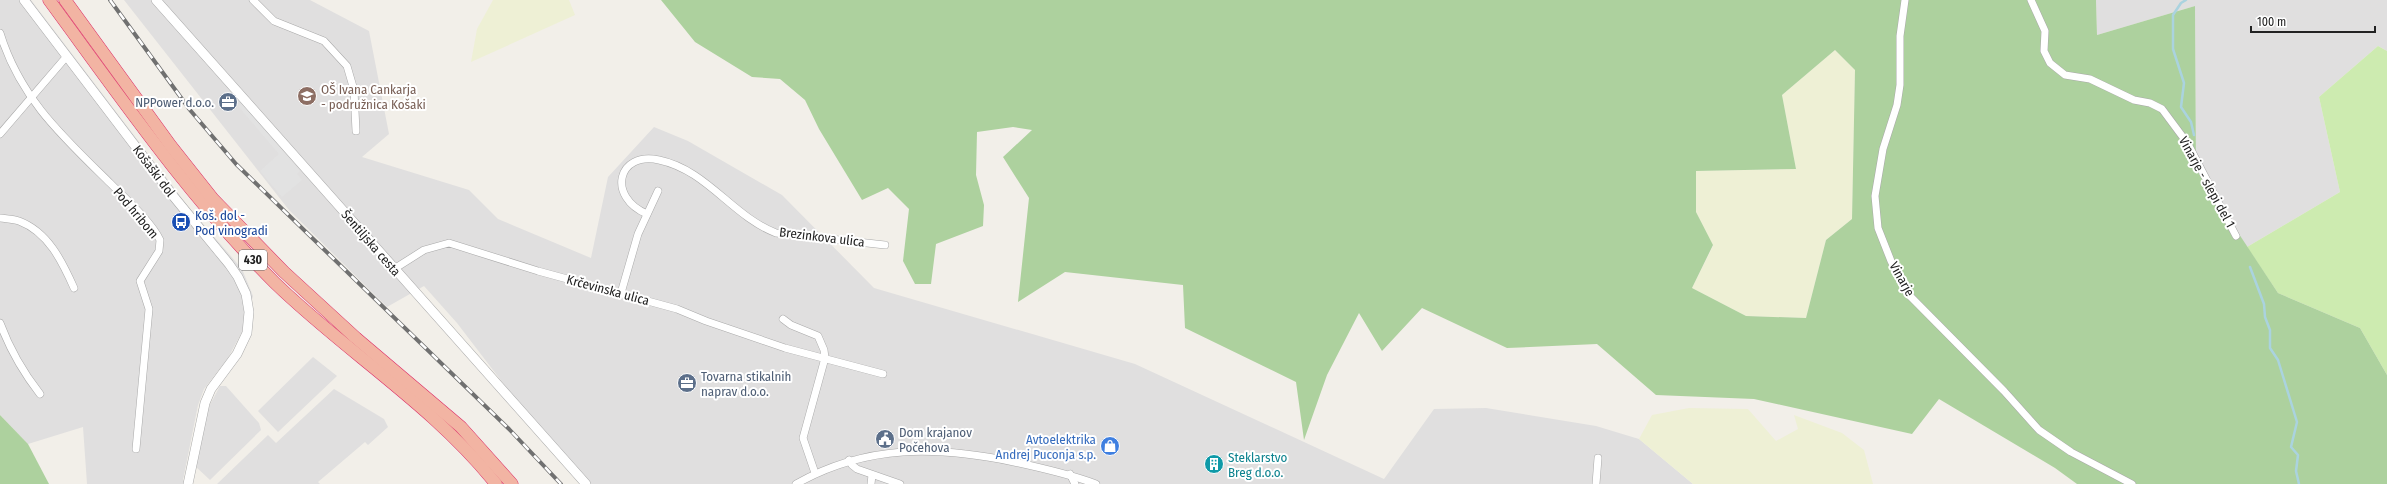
<svg xmlns="http://www.w3.org/2000/svg" width="2387" height="484" viewBox="0 0 2387 484" font-family="'Fira Sans Condensed',sans-serif">
<rect width="100%" height="100%" fill="#f2efe9"/>
<g fill="#e0dfdf">
<path d="M0,0H31L190,209L242,269L253,296L244,328L228,358L204,389L198,405L183,480L186,484H87L83,427L28,444L0,415Z"/>
<path d="M124,0H310L369,31L389,134L362,157L469,190L498,219L591,258L608,177L654,127L688,141L782,195L874,288L1135,364L1384,479L1434,409L1486,408L1596,426L1639,439L1693,484H586L549,443L457,323L424,286L387,307L289,210Z"/>
<path d="M2096,0H2387V51L2378,46L2319,97L2340,192L2247,247L2196,169L2195,6L2097,35Z"/>
<path d="M313,357L337,376L278,432L258,411Z"/>
<path d="M220,386H226L259,423L261,430L210,480L194,465L206,412Z"/>
<path d="M334,389L384,419L388,427L368,445L365,442L318,482L320,484H217L268,435L276,443Z"/>
</g>
<g fill="#eef0d5">
<path d="M493,0H569L575,15L471,62L477,29Z"/>
<path d="M1835,50L1855,70L1852,219L1826,240L1806,318L1746,316L1692,288L1713,246L1696,212V171L1796,169L1782,95Z"/>
<path d="M1689,408L1748,409L1776,441L1798,429L1794,415L1842,433L1864,450L1873,484H1693L1639,439L1652,415Z"/>
</g>
<path fill="#cdebb0" d="M2378,46L2387,51V375L2360,328L2278,293L2247,247L2340,192L2319,97Z"/>
<g fill="#add19e" fill-rule="evenodd">
<path d="M661,0H2096L2097,35L2195,6L2196,169L2278,293L2360,328L2387,375V484H2077L2055,468L1939,399L1912,434L1754,399L1656,395L1597,344L1507,348L1422,308L1382,351L1359,313L1327,375L1304,440L1296,382L1185,328L1183,285L1065,272L1018,302L1029,198L1003,157L1032,130L1013,127L977,132L976,175L984,205L983,226L936,244L931,284H915L903,261L909,209L888,188L862,200L819,129L805,100L780,79L752,77L695,42ZM1835,50L1855,70L1852,219L1826,240L1806,318L1746,316L1692,288L1713,245L1696,212V171L1796,169L1782,95Z"/>
<path d="M0,415L28,444L49,484H0Z"/>
</g>
<path fill="#e2e2e2" d="M242,103L300,171L297,174L302,180L282,197L260,171L279,154L238,106Z"/>
<g fill="none" stroke-linecap="round" stroke-linejoin="round">
<g stroke="#aad3df" stroke-width="2.5">
<path d="M2186,0L2181,3L2173,15V49L2184,83L2181,107L2191,122L2194,135"/>
<path d="M2250,267L2264,304L2265,317L2270,330V348L2278,360L2297,422L2291,447L2298,455L2296,471L2299,484"/>
</g>
<g stroke="#a9a9a9" stroke-width="8">
<g id="minor">
<path d="M253,0L274,21L324,41L347,66L354,90L356,131"/>
<path d="M1905,0L1900,36V85L1897,105L1883,149L1875,196L1878,228L1891,261L1907,293L2004,391L2039,430L2071,452L2132,484"/>
<path d="M2031,0L2045,31L2044,51L2050,63L2065,75L2090,79L2134,100L2150,103L2162,109L2188,144L2236,236"/>
<path d="M0,33C20,98 62,136 110,183C125,198 151,221 160,240L159,251L140,281L149,309L136,449"/>
<path d="M0,134L67,56"/>
<path d="M647,214C607,197 617,151 659,160C707,170 732,216 776,233L885,245"/>
<path d="M0,218C6,219 13,219 19,221C48,232 62,261 74,288"/>
<path d="M394,269L424,250L449,243L538,271L677,309L706,321L785,348L883,374"/>
<path d="M621,293L638,234L658,191"/>
<path d="M783,319L791,325L818,336L824,350L825,358L803,438L815,473"/>
<path d="M0,323C10,350 22,371 40,394"/>
<path d="M849,460L852,465L857,469L900,484"/>
<path d="M1070,474L1075,484"/>
<path d="M796,484C867,444 937,446 1014,462C1042,468 1069,474 1096,484"/>
<path d="M871,484L872,475"/>
<path d="M1596,484L1598,458"/>
</g>
</g>
<g stroke="#a9a9a9" stroke-width="10">
<g id="tertiary">
<path d="M24,0L174,197L229,264L238,277L246,294L249,312L247,333L237,354L211,389L205,403L188,484"/>
<path d="M156,0L586,484"/>
</g>
</g>
<g stroke="#dc2a67" stroke-width="13">
<g id="trunk">
<path d="M49,0C121,98 189,197 275,283C346,352 434,406 496,484"/>
<path d="M65,0L171,146L213,199L284,272L356,338L461,427L512,484"/>
</g>
</g>
<use href="#minor" stroke="#fff" stroke-width="7"/>
<use href="#tertiary" stroke="#fff" stroke-width="9"/>
<use href="#trunk" stroke="#f2b4a3" stroke-width="12"/>
<g stroke="#707070" stroke-width="4">
<path id="rail" d="M110,0L190,110L236,164L509,429L561,484"/>
</g>
<use href="#rail" stroke="#fff" stroke-width="2.5" stroke-dasharray="8" stroke-linecap="butt"/>
</g>
<defs>
<g id="school-disc" transform="scale(1)"><circle r="9.5" fill="#8d6e63" stroke="#fff"/><path d="M0-5L7-2L0 1L-7-2ZM-4 1L0 2.5L4 1V4Q0 6-4 4Z" fill="#fff"/></g>
<g id="office-disc" transform="scale(1)"><circle r="9.5" fill="#5c6f8a" stroke="#fff"/><path d="M-6-3h4V-5.5h4V-3h4V5H-6ZM-1-4.5V-3h2v-1.5ZM-6 0V1H6V0Z" fill="#fff"/></g>
<g id="bus-disc" transform="scale(1)"><circle r="9.5" fill="#1a4fb4" stroke="#fff"/><path d="M-5-6H5V4H4V6H2V4H-2V6H-4V4H-5ZM-3.5-4V0h7V-4ZM-3.5 1.2v1.5H-2V1.2ZM2 1.2v1.5H3.5V1.2Z" fill="#fff"/></g>
<g id="civic-disc" transform="scale(1)"><circle r="9.5" fill="#5c6f8a" stroke="#fff"/><path d="M-.6-6.5H3V-4.5H.6V-3L4-1V1h2V6H-6V1h2V-1L-.6-3ZM-1.2 2.5V6h2.4V2.5Z" fill="#fff"/></g>
<g id="shop-disc" transform="scale(1)"><circle r="9.5" fill="#3f7fe0" stroke="#fff"/><path d="M-5-2.5h2.3a2.7 3.5 0 0 1 5.4 0H5L5.5 6h-11ZM-1.5-2.5h3a1.5 2.3 0 0 0-3 0Z" fill="#fff"/></g>
<g id="building-disc" transform="scale(1)"><circle r="9.5" fill="#0f9aa8" stroke="#fff"/><path d="M-4-6H4V6H1V3H-1V6H-4ZM-2.5-4.3h1.7v1.8h-1.7ZM.8-4.3h1.7v1.8H.8ZM-2.5-1h1.7V.8h-1.7ZM.8-1h1.7V.8H.8Z" fill="#fff"/></g>
</defs>
<g fill-rule="evenodd">
<use href="#school-disc" x="307" y="96"/>
<use href="#office-disc" x="228" y="102"/>
<use href="#bus-disc" x="181" y="222"/>
<use href="#office-disc" x="687" y="383"/>
<use href="#civic-disc" x="885" y="439"/>
<use href="#shop-disc" x="1110" y="446"/>
<use href="#building-disc" x="1214" y="464"/>
</g>
<g text-anchor="middle" dominant-baseline="central" stroke-width="4" stroke-linejoin="round" paint-order="stroke">
<rect fill="#fff" stroke="#646464" stroke-width="1" x="239" y="250" width="28" height="20" rx="3"/>
<g font-size="12" font-weight="bold" fill="#222">
<text x="253" y="260">430</text>
</g>
<g font-size="13" fill="#785e54" stroke="#fff" text-anchor="start">
<text x="321" y="89">OŠ Ivana Cankarja<tspan x="321" dy="15">- podružnica Košaki</tspan></text>
</g>
<g font-size="13" fill="#4e5e75" stroke="#fff" text-anchor="start">
<text x="214" y="102" text-anchor="end">NPPower d.o.o.</text>
<text x="701" y="376">Tovarna stikalnih<tspan x="701" dy="15">naprav d.o.o.</tspan></text>
<text x="899" y="432">Dom krajanov<tspan x="899" dy="15">Počehova</tspan></text>
</g>
<g font-size="13" fill="#222" stroke="#fff">
<text transform="translate(154 171) rotate(53)">Košaški dol</text>
<text transform="translate(2207 182) rotate(61)">Vinarje - slepi del 1</text>
<text transform="translate(136 213) rotate(50)">Pod hribom</text>
<text transform="translate(822 237) rotate(7)">Brezinkova ulica</text>
<text transform="translate(371 243) rotate(49)">Šentiljska cesta</text>
<text transform="translate(1902 279) rotate(61)">Vinarje</text>
<text transform="translate(608 290) rotate(15)">Krčevinska ulica</text>
</g>
<g font-size="13" fill="#164399" stroke="#fff" text-anchor="start">
<text x="195" y="215">Koš. dol -<tspan x="195" dy="15">Pod vinogradi</tspan></text>
</g>
<g font-size="13" fill="#366cbe" stroke="#fff" text-anchor="end">
<text x="1096" y="439">Avtoelektrika<tspan x="1096" dy="15">Andrej Puconja s.p.</tspan></text>
</g>
<g font-size="13" fill="#0d838f" stroke="#fff" text-anchor="start">
<text x="1228" y="457">Steklarstvo<tspan x="1228" dy="15">Breg d.o.o.</tspan></text>
</g>
</g>
<path d="M2251 26v6h124v-6" fill="none" stroke="#222222" stroke-width="2"/>
<text x="2257" y="26" font-size="12" fill="#222222" stroke="#ffffff" stroke-width="3" paint-order="stroke">100 m</text>
</svg>
